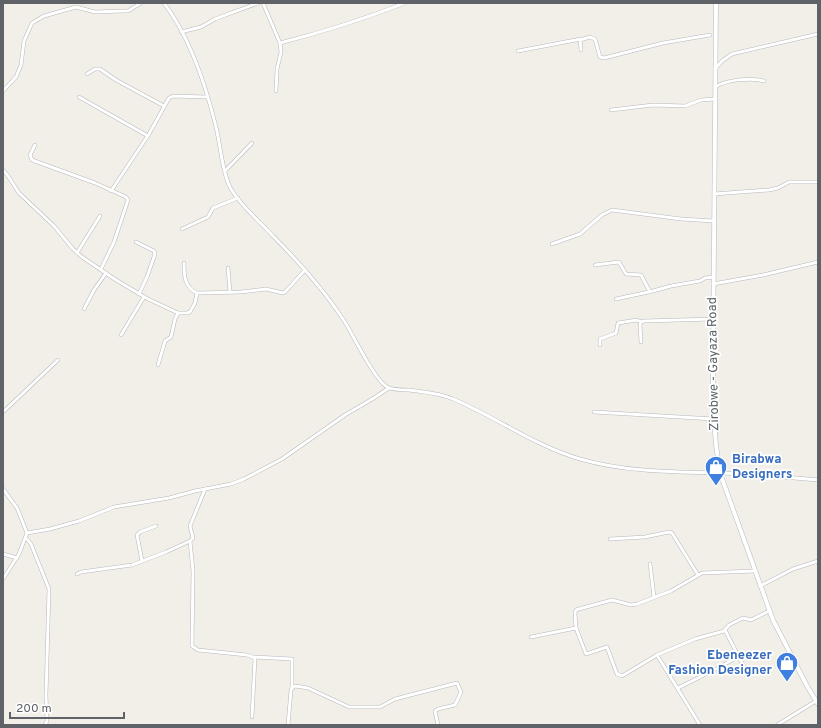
<svg xmlns="http://www.w3.org/2000/svg" width="821" height="728" viewBox="0 0 821 728" font-family="Overpass,sans-serif">
<rect width="100%" height="100%" fill="#f1efe8"/>
<g fill="none" stroke-linecap="round" stroke-linejoin="round">
<g stroke="#b5b8bc" stroke-width="4">
<g id="street">
<path d="M164,3C189,36 205,83 215,123C220,140 222,174 231,189C241,206 259,221 273,236C298,261 323,289 343,319C353,334 373,378 387,387C393,390 402,390 409,390C424,392 440,393 453,399C496,417 535,446 580,459C625,472 672,472 719,473C752,474 785,477 818,480"/>
<path d="M263,3L280,43L281,52L277,69L276,91"/>
<path d="M181,32L201,27L215,19L258,3"/>
<path d="M280,43C323,32 364,19 405,3"/>
<path d="M581,50L580,40L590,37L595,39L600,57L604,58L663,43L710,35"/>
<path d="M518,51L581,39"/>
<path d="M715,69L722,61L732,54L818,34"/>
<path d="M87,74L95,69H100L116,80L164,106"/>
<path d="M715,87C726,80 751,77 764,81"/>
<path d="M3,91L16,77L21,65L24,41L32,23L44,16L76,7L95,12L123,11H128L141,3"/>
<path d="M79,97L148,136"/>
<path d="M611,110L653,105L685,106L701,100L715,99"/>
<path d="M35,145L30,155L32,160L95,183L126,197L128,200L114,242L101,269"/>
<path d="M3,170L8,176L19,193L54,226L73,249L82,257L116,280L148,299L178,313H187L190,312L195,303L197,293"/>
<path d="M225,171L252,143"/>
<path d="M111,191L149,134L169,98L173,96L207,97"/>
<path d="M714,194L769,190L778,188L789,182H818"/>
<path d="M182,229L208,217L213,208L238,198"/>
<path d="M136,242L154,251L155,254L147,277L139,294"/>
<path d="M552,244L580,234L602,215L612,210L681,219L714,221"/>
<path d="M77,253L100,216"/>
<path d="M184,263C184,275 184,287 197,293L241,292L266,289L283,293L285,292L305,270"/>
<path d="M595,265L619,262L626,274L641,275L650,292"/>
<path d="M228,268L230,292"/>
<path d="M713,284L763,275L818,262"/>
<path d="M616,299L653,291L671,286L700,281L705,278L713,277"/>
<path d="M84,309L94,290L106,273"/>
<path d="M121,335L144,297"/>
<path d="M641,342L640,325L641,322L644,321L713,319"/>
<path d="M600,345V339L616,333L618,323L637,320L641,322"/>
<path d="M158,365L165,341L171,337L175,319L178,313"/>
<path d="M3,412L58,360"/>
<path d="M594,412L714,419"/>
<path d="M3,489L17,508L27,533L19,554L3,579"/>
<path d="M205,489L190,526L193,538L190,541L193,571L192,646L198,650L247,655L255,658L252,717"/>
<path d="M27,533L50,529L79,521L114,507L169,498L195,491L231,484L244,479L282,459L345,415L374,398L389,388"/>
<path d="M26,538L31,544L49,589L46,695L47,721L45,725"/>
<path d="M610,539L645,537L669,532L672,533L698,575"/>
<path d="M3,554L17,558"/>
<path d="M142,561L137,535L140,532L156,526"/>
<path d="M650,564L654,597"/>
<path d="M77,574L81,572L132,565L166,552L190,541"/>
<path d="M760,586L793,569L818,561"/>
<path d="M576,628L586,654L607,647L617,674L622,676L657,655L695,639L724,631L729,625L743,618L751,620L769,611"/>
<path d="M725,630L746,671"/>
<path d="M531,637L576,628L575,613L576,610L579,609L612,600L631,605L637,604L671,591L702,573L755,571"/>
<path d="M657,655L700,725"/>
<path d="M254,657L292,659V688"/>
<path d="M678,688L718,668L739,656"/>
<path d="M288,725L291,690L292,688L295,686L308,688L349,707H380L395,699L457,683L461,692L455,705L438,709L435,711L438,725"/>
<path d="M777,725L816,701"/>
</g>
</g>
<g stroke="#b6babf" stroke-width="5">
<path id="secondary" d="M716,3L713,363V407L716,445L720,473L773,620L807,686L818,704"/>
</g>
<use href="#street" stroke="#fff" stroke-width="3"/>
<use href="#secondary" stroke="#fff" stroke-width="4"/>
</g>
<defs>
<g id="shop-pin" transform="scale(1.15)"><path d="M0 17L-7.5 6A9.5 9.5 0 1 1 7.5 6Z" fill="#3f7fe0" stroke="#fff"/><path d="M-5-2.5h2.3a2.7 3.5 0 0 1 5.4 0H5L5.5 6h-11ZM-1.5-2.5h3a1.5 2.3 0 0 0-3 0Z" fill="#fff"/></g>
</defs>
<g fill-rule="evenodd">
<use href="#shop-pin" x="716" y="467"/>
<use href="#shop-pin" x="787" y="663"/>
</g>
<g text-anchor="middle" dominant-baseline="central" stroke-width="3.5" stroke-linejoin="round" paint-order="stroke">
<g font-size="13" fill="#5f6368" stroke="#fff">
<text transform="translate(714 364) rotate(-91)">Zirobwe - Gayaza Road</text>
</g>
<g font-size="13" font-weight="bold" fill="#366cbe" stroke="#fff" text-anchor="start">
<text x="732" y="460">Birabwa<tspan x="732" dy="15">Designers</tspan></text>
<text x="772" y="656" text-anchor="end">Ebeneezer<tspan x="772" dy="15">Fashion Designer</tspan></text>
</g>
</g>
<rect width="821" height="728" fill="none" stroke="#5f6368" stroke-width="8"/>
<path d="M10 712v6h114v-6" fill="none" stroke="#5f6368" stroke-width="2"/>
<text x="16" y="712" font-size="12" fill="#5f6368" stroke="#ffffff" stroke-width="3" paint-order="stroke">200 m</text>
</svg>
